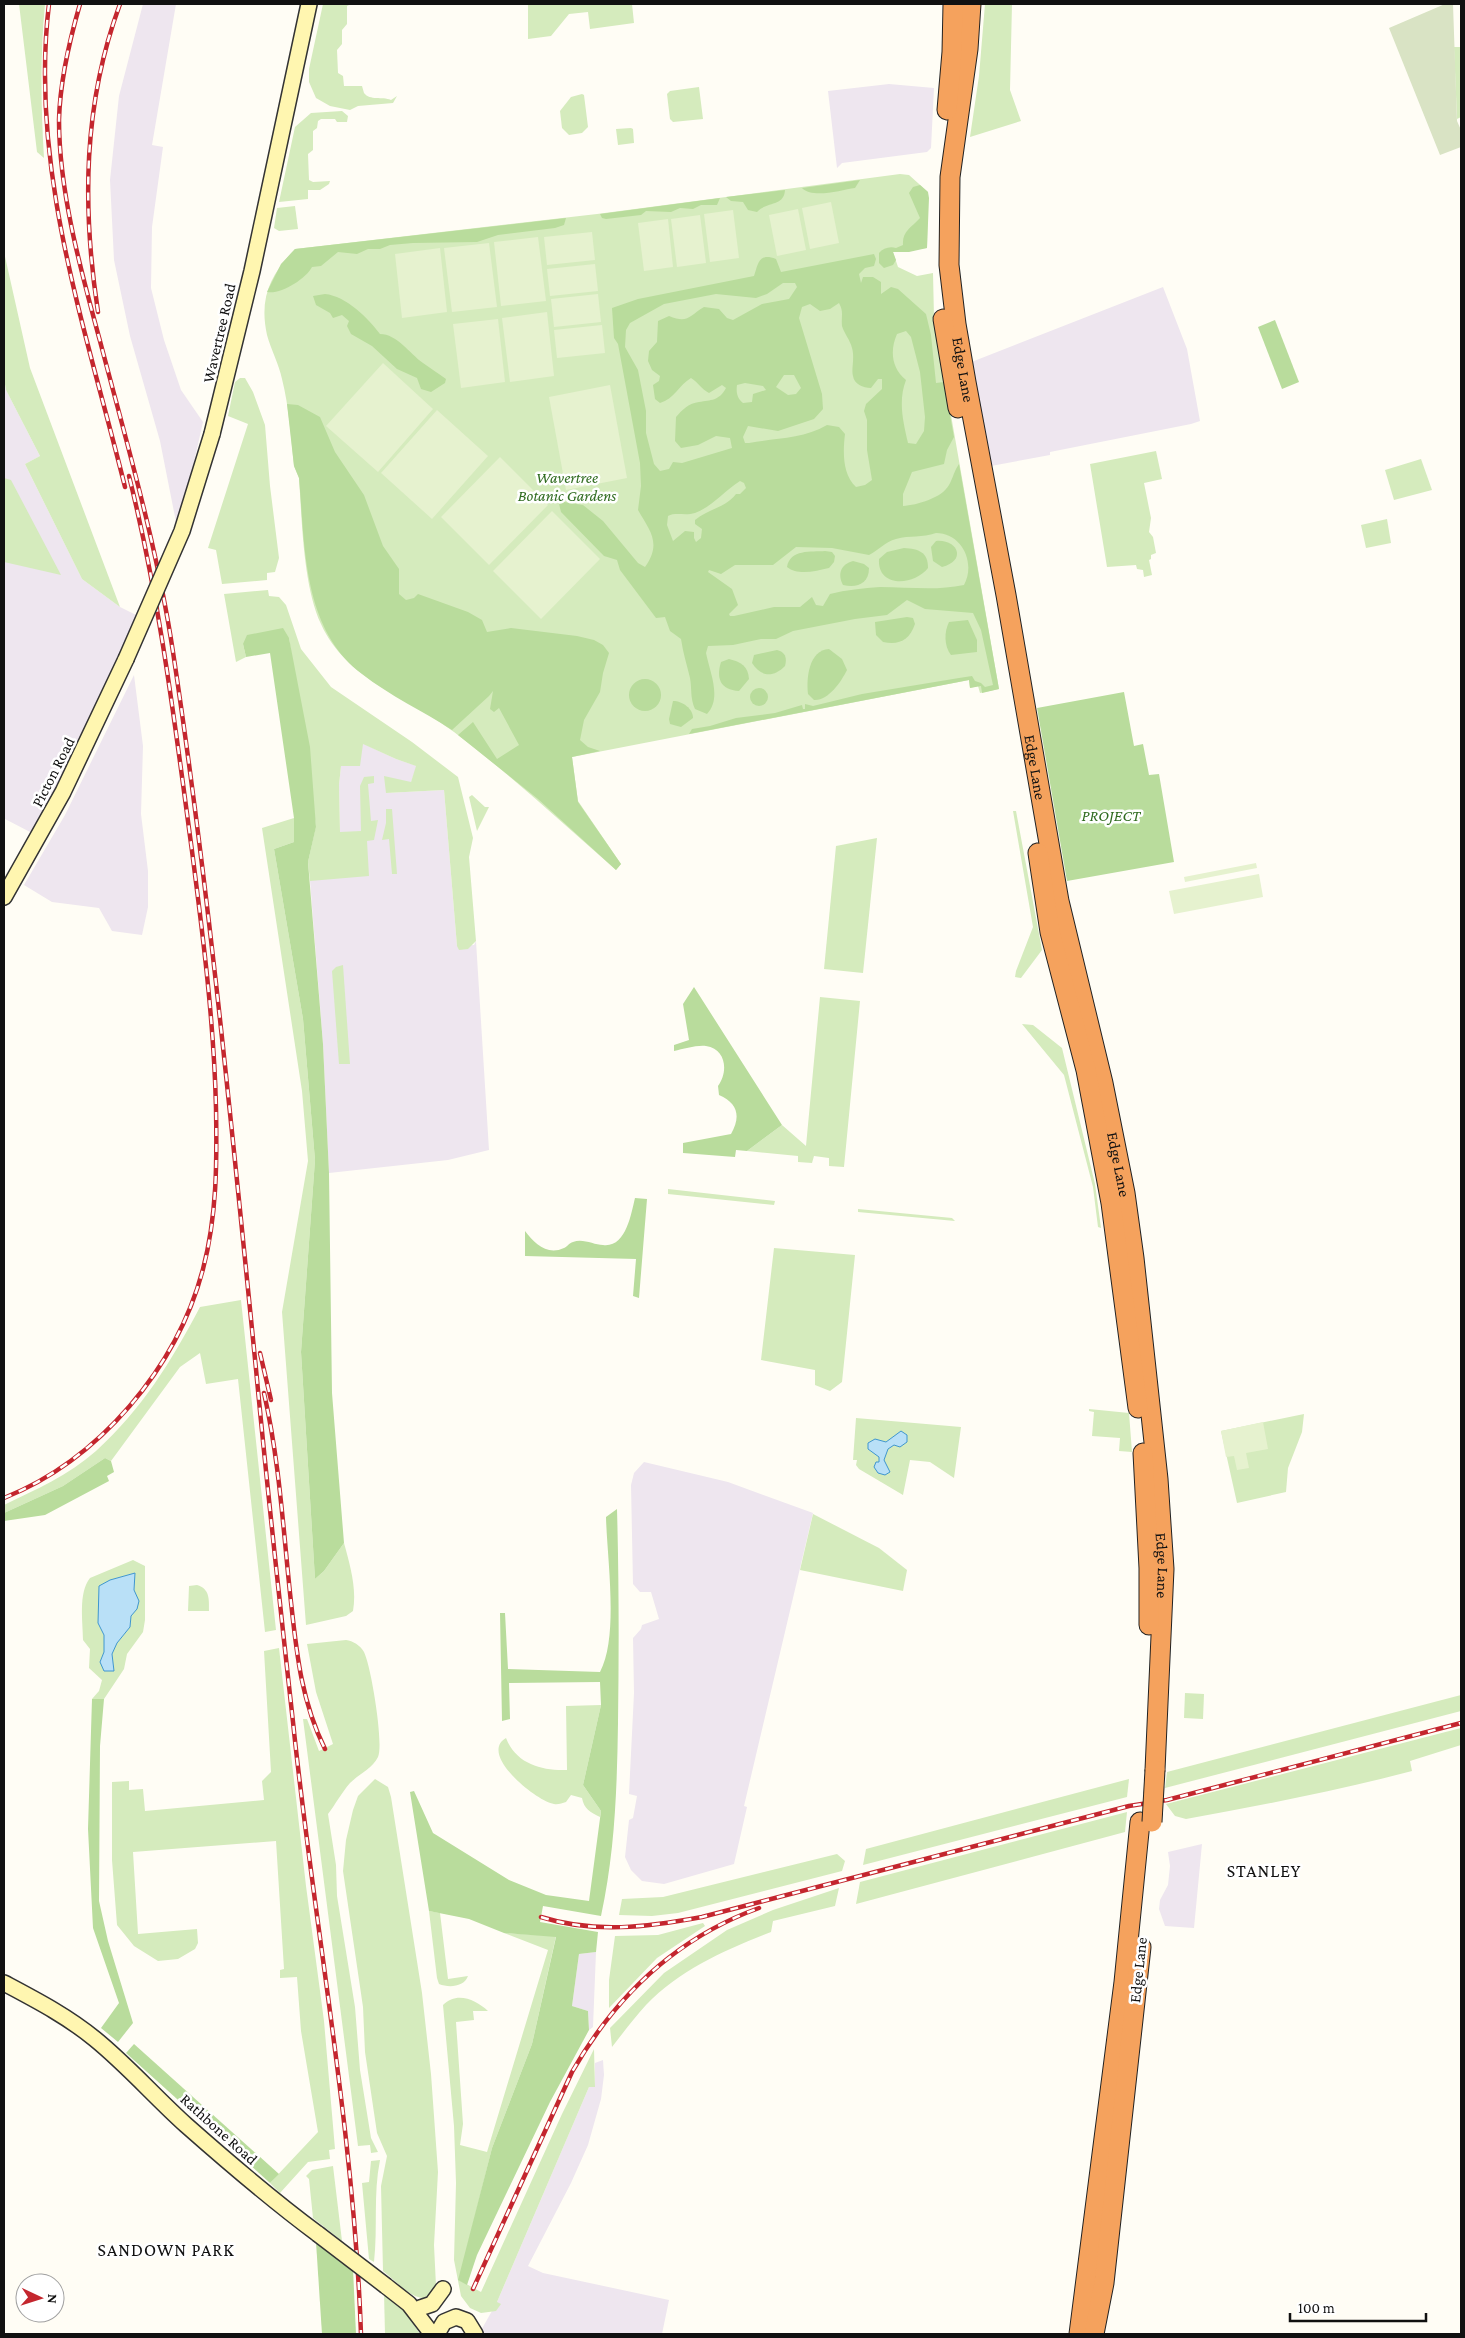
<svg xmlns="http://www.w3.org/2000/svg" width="1465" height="2338" viewBox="0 0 1465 2338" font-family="'Crimson Pro',serif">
<rect width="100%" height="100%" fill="#fffdf5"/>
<g fill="#eee6ef">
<path d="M143,4H176L152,145L163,147L152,227L151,288L164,340L181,390L203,422L189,484L176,522L160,441L130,336L114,260L110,180L119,96Z"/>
<path d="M889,84L934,88L931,148L927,152L842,163L837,168L828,91Z"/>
<path d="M1163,287L1187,349L1200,421L1191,424L1050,452V455L991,466L969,363Z"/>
<path d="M4,379L6,390L40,456L25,464L82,579L120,607L136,615L84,735L32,833L5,819L4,821Z"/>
<path d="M134,675L143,746L141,814L148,871V907L142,935L112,931L99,908L52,902L24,885L65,815Z"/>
<path d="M362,743L396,759L417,766L411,782L386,793L444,790L457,946L474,945L476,941L489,1150L448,1160L329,1173L323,1044L310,881L340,832L339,785L341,766Z"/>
<path d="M644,1462L728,1482L813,1513L744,1806L747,1807L734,1864L664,1884L642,1881L631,1870L625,1857L629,1820L633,1818L637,1796L629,1794L634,1693L633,1638L641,1629L642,1625L659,1619L651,1592H640L633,1584L631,1485L634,1473Z"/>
<path d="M1202,1844L1194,1928L1165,1926L1159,1909L1160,1900L1168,1885L1170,1866L1168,1852Z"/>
<path d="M596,1952L593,2027L589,2030L588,2011L572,2006L579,1954Z"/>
<path d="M603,2060L604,2075L601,2099L588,2145L571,2183L528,2266L543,2273L669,2300L662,2334H479L497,2302L589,2087H595V2063Z"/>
</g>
<g fill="#d5ebbd" fill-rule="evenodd">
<path d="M19,4H45C40,56 41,106 44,158L37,152Z"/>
<path d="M323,4H351L347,6V24L342,30V44L337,50L338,73L343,76L344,86H362L364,93C370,101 382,96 391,100L397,96L393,103L358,106L350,110L330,106L316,98L309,82V69Z"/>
<path d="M528,4H632L634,23L590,29L588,12L569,14L551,36L528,39Z"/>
<path d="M985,4H1012L1010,90L1021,121L970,137L979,76Z"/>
<path d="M1454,47H1461V117L1457,119Z"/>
<path d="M699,87L703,119L673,122L670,119L667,94L670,91Z"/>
<path d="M582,94L584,95L588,127L582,133L569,135L562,128L560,111L571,97Z"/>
<path d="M342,111L348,116L347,122H337L335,119H321L318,121L317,128L313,131V150L308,154L309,180L313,182L330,181L329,184L320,190H308V199L279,202L295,127L311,113Z"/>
<path d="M631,128L633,129L634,143L618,145L616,129Z"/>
<path d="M900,174L909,175L928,192L927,248L893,252L898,267L917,276L933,273L934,318L999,689L980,693L978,686L970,688L969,680L572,757L578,801L621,864L616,870C562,823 511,775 454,732C408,697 346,680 321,624C303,586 302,520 299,478L294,466C291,437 289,407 282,379C279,364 271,350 267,335C259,298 270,275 295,249L597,214Z"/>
<path d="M295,206L298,229L279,231L274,228L277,208Z"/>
<path d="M4,252L30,368L120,607L82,579L25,464L40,456L6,390L4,379Z"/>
<path d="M240,378H245L253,392L265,425L270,486L279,558L275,572L267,573V580L222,584L216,550L208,548L248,424L228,416L235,382Z"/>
<path d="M1156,451L1162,479L1144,483L1151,518L1149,532L1153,537L1156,553L1151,555V559L1149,560L1152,575L1144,577L1143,570L1137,569L1136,565L1107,567L1090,464Z"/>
<path d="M1421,459L1432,490L1394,500L1385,470Z"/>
<path d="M4,478L11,480L61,575L4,562Z"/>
<path d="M1387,519L1391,543L1366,548L1361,525Z"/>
<path d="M268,590L269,596L279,597L286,605L301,649L331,687L412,742L458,777L473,838L469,857L476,941L468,949L459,950L457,946L444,790L386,793L384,776L411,782L416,766L396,759L363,744L360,766H341L339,785L340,832L361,831L360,786L364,777L374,776V783L368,784L371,821L378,820L374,840L367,841L369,876L310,881L308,862L316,826L289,638L243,644L246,657L236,662L224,594Z"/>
<path d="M472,795L485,807H489L477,831L469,797Z"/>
<path d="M386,809H392L397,874H392L389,839L382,840L386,823Z"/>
<path d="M1013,811H1016L1042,950L1021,978L1015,977L1016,971L1033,927Z"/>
<path d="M294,818V842L274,849L303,1019L315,1160L301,1352L315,1579L324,1571L344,1543C350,1565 357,1588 353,1611L346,1616L306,1625L282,1312L308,1161L302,1091L262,828Z"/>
<path d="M877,838L863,973L824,969L836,846Z"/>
<path d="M343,965L350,1064H339L332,971L336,967Z"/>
<path d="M820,997L860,1001L844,1167L829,1166V1158L814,1156L812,1163L798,1162V1156L747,1151L782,1125L806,1146Z"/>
<path d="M1022,1024L1033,1025L1062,1048L1095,1184L1101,1228L1098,1227L1093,1187L1064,1075Z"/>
<path d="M668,1189L775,1201L774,1205L668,1194Z"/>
<path d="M858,1209L952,1218L955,1221L858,1212Z"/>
<path d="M774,1248L855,1255L842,1382L830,1391L815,1385V1370L761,1360Z"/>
<path d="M241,1300L276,1630L265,1632L238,1379L206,1384L200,1353L180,1367L111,1461L105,1458L63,1486L4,1513V1505C35,1490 69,1475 96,1451C142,1409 171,1362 200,1307Z"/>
<path d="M1089,1409L1129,1413L1132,1452L1119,1451L1120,1438L1092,1436L1094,1412L1089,1411Z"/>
<path d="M1304,1414L1302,1432L1288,1468L1286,1492L1237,1503L1221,1431Z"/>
<path d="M856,1418L961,1427L954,1478L930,1462L910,1460L903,1495L859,1469L856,1465L857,1460H853Z"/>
<path d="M813,1514L879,1548L907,1570L903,1591L800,1570Z"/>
<path d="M133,1560L145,1566V1620L143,1632L127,1654L124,1669L104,1699H92L99,1691L102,1680L89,1668L90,1649L83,1640C83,1622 78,1593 90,1578ZM135,1573L134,1590L136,1609L131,1616L130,1627L117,1643L112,1654L114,1671L100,1662L104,1652V1635L98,1623L100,1606L110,1580Z"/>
<path d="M197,1585C210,1589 209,1599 209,1611H188L189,1586Z"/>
<path d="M346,1640C353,1641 360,1645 364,1652C371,1666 384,1744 378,1757C372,1769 359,1774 350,1783C342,1792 335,1805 328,1814L336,1865L337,1896L355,2007L360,2070L371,2138L378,2152L371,2153L370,2145L358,2146L303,1719H307L319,1751L333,1744L316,1692L307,1644Z"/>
<path d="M279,1648L306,1886L324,2021L335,2149L329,2150L330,2159L308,2162L280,2193L270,2183L318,2132L301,2031L297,1977L280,1978V1970L284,1969L276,1841L133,1852L138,1934L197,1929L198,1943L195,1949L178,1959L158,1961L134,1946L117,1925L112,1860V1782L129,1781V1790L143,1789L145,1811L264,1800L262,1781L271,1772L264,1651Z"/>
<path d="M1185,1693L1204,1694L1203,1719L1184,1718Z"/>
<path d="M1461,1695V1711L1165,1788L1167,1772Z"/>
<path d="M601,1705L583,1785L601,1811L600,1817C590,1812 584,1809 582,1798L571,1795L566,1802C562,1803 558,1805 554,1804C536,1801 478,1754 506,1738C516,1764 542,1771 567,1770L566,1706Z"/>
<path d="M1461,1728V1745L1410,1761L1412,1771C1337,1791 1262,1805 1186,1819L1175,1816L1166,1804Z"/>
<path d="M375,1779L388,1787L391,1797L422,1993L431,2074L438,2172L434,2245L436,2286L429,2298C412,2301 396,2281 383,2271L381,2186L387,2156L377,2133L365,2052L363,2007L343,1871L346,1840L353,1810L358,1796Z"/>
<path d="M1129,1779L1127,1797L863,1865L866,1849Z"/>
<path d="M1127,1812L1125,1832L856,1904L860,1882Z"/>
<path d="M837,1854L845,1861L842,1871L678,1913L652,1916L619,1915L622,1899L663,1897Z"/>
<path d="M839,1888L835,1906L773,1921L771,1932C725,1950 681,1969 646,2005C634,2018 623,2033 612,2047L610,2028L664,1973L727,1930L773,1910Z"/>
<path d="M429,1911L440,1913L448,1979L468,1976C464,1987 449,1988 439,1984L437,1978Z"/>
<path d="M703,1923L705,1926L657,1958L609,2008V1980L615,1936L658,1935Z"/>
<path d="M504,1933L556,1936L532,2044L492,2148L459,2280L481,2292L562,2114L594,2049L595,2087H589L497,2302L501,2304L496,2311L481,2313L470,2308L461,2296L454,2260L456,2183L454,2126L443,2005C457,1991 476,2000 488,2011H473L474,2020L456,2022L463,2124L460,2145L487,2152L548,1950Z"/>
<path d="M380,2160C373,2195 378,2227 374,2262L369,2259L362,2183L369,2182L371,2161Z"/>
<path d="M333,2166L342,2241L313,2218L309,2179L306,2176L312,2170Z"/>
<path d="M384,2293L404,2310L420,2334H385Z"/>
</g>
<g fill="#b9dc9c" fill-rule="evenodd">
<path d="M860,180L855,188C841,190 813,199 802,188Z"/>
<path d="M920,185L928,192L929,198L927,248L909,252H893L896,260L893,265L884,268L879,263V253C883,248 890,246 896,248L903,245C902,231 911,228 920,218L909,193L913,187Z"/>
<path d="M785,190C784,207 767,201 757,212L748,210L743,202L731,201L726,197Z"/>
<path d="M720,198L717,205H701L693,209L680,208L671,212L646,211L641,215L606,219L602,218L600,214Z"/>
<path d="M566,218L564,225L555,228L498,235L477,242L413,243L390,245L380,249H368L357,254L338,252L321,266L312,267C306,279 280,295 267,292L281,264L295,249Z"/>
<path d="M874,254L876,259L874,266L865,268L859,274L861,283L863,277H873L881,282V294L891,287L898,289L926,314L931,335L936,383L944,382L954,437L947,450L944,464L912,472L903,494V506C917,505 942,498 949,485C953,478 954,471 959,464L999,689L982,693L981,686L970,688L969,680L689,734L692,729L710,726L736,718L775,713L802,705L803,709H805V704L813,706L862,694L959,678L972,676L975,681L981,683L985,687L993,685L981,630L973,613L925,609L907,600L887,615L855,619L793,631L776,639H761L733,645L708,646L706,653C710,673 722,698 707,714L695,709C690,698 692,689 690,678C687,665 683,653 681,639L670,631L665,617L656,618L620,570L617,560L604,556L561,512L559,504L564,502L583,505L603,521L638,563L645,567C662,543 650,531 638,510L641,486L640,463L618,344L614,338L612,308L638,299L754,276C758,265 758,252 776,259L781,272ZM783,283H795L797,287L789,299L762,304L733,320L727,318L719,309L704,307C689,316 688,324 669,316L658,321L657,342L649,351L648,361L652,370L660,376L659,381L653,385L655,399L660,403C674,399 679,385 691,378C698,382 701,389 709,393L722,385L726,388C719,401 711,400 699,402C689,403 682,410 676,417L675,441L681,448L698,445L716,436L730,438L732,448L682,463L673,462L669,469L660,471L654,464L646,433V411L638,370L625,347L626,330L630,323L664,304L716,294L756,298L767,294ZM839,303C844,312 841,316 842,326C844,333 850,340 852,348C855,358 851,369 853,376C854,384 863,388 871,388L878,379H882V389L866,404L864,411L867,420V450L872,480L865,485L856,487C842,474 843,451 845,434L839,427L827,425C803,439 775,438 749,443H745L743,437L748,426L778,431L814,419L823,409L822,394L799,318L802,307L810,304L820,311L830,309ZM906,331L911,337L920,372L925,417L924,431L916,444L908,443C903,421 898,401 906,380C891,368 890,350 897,334ZM784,375H794L801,388L796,394L788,395L776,387ZM745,383L763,386L766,390L753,394L752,402L743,403C737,398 736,392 737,385ZM740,481L744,483L746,488L740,494H736C725,508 708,509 695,520V524L702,529L701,538L696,542L694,538V532L685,531L673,541L667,525L668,516C675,512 686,516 695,513C713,506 724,491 740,481ZM936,533C962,533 976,563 964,585C936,591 908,587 880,587C863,588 846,590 830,594L823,606L816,605L812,597L800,607H774L734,616H730L729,614L738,605L732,589L708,572L709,570L721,574L735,565H773L796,547L832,548L869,555C879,550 885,542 896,539C910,535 922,538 936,533Z"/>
<path d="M325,294C346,296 368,318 380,334C397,334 409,353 423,363C430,368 438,373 446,379L445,383L431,392L421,389L417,378L397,369L372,346L351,334L347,326L349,321L342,315L333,318L330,313L316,305L313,296Z"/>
<path d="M1275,320L1299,382L1282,389L1258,327Z"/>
<path d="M287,404L298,405L320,417L335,452L364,495L383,546L399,569V594L406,600L414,598L418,594L468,612L482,620L487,632L511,628L577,636L594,640L603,645L609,653L603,673L600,692L584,720L580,740L588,747L600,751L572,757L578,802L621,864L616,870L538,799L458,735L473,722L497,759L519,745L499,708L494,712L490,709L493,691L489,696L452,730C423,711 390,696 362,674C302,629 305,545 299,478L294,466Z"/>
<path d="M936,541C958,539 967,561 942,567L933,561L931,547Z"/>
<path d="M904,548C919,549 928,552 928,568C914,586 877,588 879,559L887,552Z"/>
<path d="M825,551L832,552L835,556L834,562L829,568C816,571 798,576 787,567C790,549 811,552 825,551Z"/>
<path d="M853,561L864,564L869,568C869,584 857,588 843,585C837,574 841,564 853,561Z"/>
<path d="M907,617L913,618L915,624C909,641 899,645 883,642L876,635L875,622Z"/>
<path d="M968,620L977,640V652L951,655C944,646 944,632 949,622Z"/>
<path d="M283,628L289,638L310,747L316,827L308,862L323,1044L329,1173L332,1393L344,1543L324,1571L315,1579L301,1352L315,1160L303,1019L274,849L294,842V818L270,653L246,657L243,644L247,635Z"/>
<path d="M829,649L842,659L847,670C841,682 828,701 814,700L808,694C806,678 809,650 829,649Z"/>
<path d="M777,650C786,652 787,659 785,666C773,678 761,677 752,663L754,655Z"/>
<path d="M729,659C741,662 748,666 749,679L739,691C720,690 716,678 721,662Z"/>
<circle cx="645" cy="695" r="16"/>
<circle cx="759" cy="697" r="9"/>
<path d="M1124,692L1134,746L1143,744L1149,775L1159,774L1174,862L1067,881L1037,708Z"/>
<path d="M673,701C683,701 693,709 693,718L681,727L670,724L669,719Z"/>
<path d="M694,987L782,1125L747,1151L736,1150L735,1157L683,1153V1143L731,1134C741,1117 738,1103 719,1095L718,1086C728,1073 727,1049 706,1046C696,1045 684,1049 674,1051V1045L689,1040L683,1004Z"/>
<path d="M635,1198L647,1199L639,1298L633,1296L636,1259L525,1256V1231C534,1243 547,1256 564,1248C567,1247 569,1243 573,1242C583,1238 594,1245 603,1245C626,1248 631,1214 635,1198Z"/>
<path d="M105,1458L111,1461L114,1472L107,1476L109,1481L45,1515L4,1521V1513L63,1486Z"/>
<path d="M617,1509C619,1581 619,1651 618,1723C617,1788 615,1852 601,1916L543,1906L540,1922L598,1932L596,1952L579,1954L572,2006L588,2011L589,2030L550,2102L477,2255L467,2285L458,2280L492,2148L532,2044L556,1937L504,1933L469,1919L429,1911L410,1792L414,1791L433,1833L509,1880L546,1895L589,1901L601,1811L583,1785L601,1705L600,1682L509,1683L510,1719L502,1721L500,1613H505L508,1669L600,1672C619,1637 607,1559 606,1517Z"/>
<path d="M92,1699H104L100,1746L99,1901L108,1941L133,2023L118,2042L101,2028L119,2003L93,1928L88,1829Z"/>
<path d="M134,2044L279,2174L270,2183L126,2053Z"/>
<path d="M316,2242L353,2269L356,2334H322Z"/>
</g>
<path fill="#d9e3c4" d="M1445,4H1453L1457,121L1461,130V147L1440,155L1389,28Z"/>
<g fill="#e6f2cf">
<path d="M831,202L839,243L810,249L802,208Z"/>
<path d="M798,209L806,250L777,256L769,215Z"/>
<path d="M733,210L739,258L710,262L704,214Z"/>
<path d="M700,215L706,263L677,267L671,219Z"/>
<path d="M668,219L673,267L644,271L638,223Z"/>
<path d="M592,232L595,260L547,265L544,237Z"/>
<path d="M538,237L546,301L501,306L494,242Z"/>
<path d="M489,243L497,307L452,312L444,248Z"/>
<path d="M440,248L447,312L402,318L395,254Z"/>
<path d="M595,264L598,291L550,296L547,269Z"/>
<path d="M598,294L601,322L554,327L551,299Z"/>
<path d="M547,312L554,376L510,382L502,318Z"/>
<path d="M498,319L505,382L461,388L453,324Z"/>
<path d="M602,325L605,353L557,358L554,330Z"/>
<path d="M383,363L433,409L378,472L326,426Z"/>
<path d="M610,385L627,478L566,490L549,397Z"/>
<path d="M437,410L488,456L432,519L381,473Z"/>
<path d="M500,457L548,505L489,565L441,517Z"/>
<path d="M552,511L600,559L541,619L493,571Z"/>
<path d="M1256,863L1257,868L1185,882L1184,877Z"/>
<path d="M1259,874L1263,897L1174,914L1169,891Z"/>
<path d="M1263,1422L1268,1449L1246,1453L1249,1468L1237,1470L1234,1456L1226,1457L1221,1431Z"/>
</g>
<g fill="#b9e0f7" stroke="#3f96cf">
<path d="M901,1431L907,1435V1442L900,1447L894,1445L888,1449L884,1460L890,1472L885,1475L878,1473L874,1467L876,1462H879V1457L868,1449V1443L875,1439L886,1442Z"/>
<path d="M135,1573L134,1590L139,1601L137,1609L131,1616L130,1627L117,1643L112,1654L114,1671H104L100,1662L104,1652V1635L98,1623L99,1586L110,1580Z"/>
</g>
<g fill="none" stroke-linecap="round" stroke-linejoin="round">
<g stroke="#333" stroke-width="18">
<g id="secondary">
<path d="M212,434L252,271L309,4"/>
<path d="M4,897L63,792L126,659"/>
<path d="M4,1983C36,2000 67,2016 95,2039C127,2065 155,2097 186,2125C229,2163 272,2200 318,2234"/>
<path d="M386,2286L409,2304L432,2334"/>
<path d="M420,2308L432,2304L443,2289"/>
<path d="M437,2334L444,2322L456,2317L467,2321L475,2334"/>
</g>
</g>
<g stroke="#222" stroke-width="21">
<g id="highway">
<path id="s1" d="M971,4L968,49L950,177L949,265L956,324L966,382L1006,595L1059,901L1103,1083L1125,1193L1134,1258L1158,1479L1164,1569L1155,1770"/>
<path d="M947,110L952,52L953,4"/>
<path d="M943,319L958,408"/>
<path d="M1038,853L1050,932L1086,1070L1111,1203L1138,1408"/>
<path d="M1143,1453L1149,1568V1625"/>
<path d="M1079,2334L1124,1982L1140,1822"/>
<path d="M1094,2334L1104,2283L1141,1947"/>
</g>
</g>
<use href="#secondary" stroke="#fff6b0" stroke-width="15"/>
<use href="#highway" stroke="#f5a25d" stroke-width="19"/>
<g stroke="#c4262e" stroke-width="4.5">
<g id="rail">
<path d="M49,4C29,169 86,329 125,487"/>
<path d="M80,4C69,42 60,80 59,120C59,192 81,271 100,341C127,444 157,546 173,652C209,890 232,1130 256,1369C267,1487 280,1605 293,1722C314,1926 354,2130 361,2334"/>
<path d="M98,312C82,207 83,104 120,4"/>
<path d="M260,1353L271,1400"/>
<path d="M264,1393C279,1459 283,1526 290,1593C296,1647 300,1699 325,1749"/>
<path d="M4,1498C99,1460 177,1368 203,1269C217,1216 217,1162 216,1108C214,1022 203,936 192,851C175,725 160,600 129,476"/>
<path d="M541,1917C595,1934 648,1927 702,1917L1129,1806L1167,1800L1461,1723"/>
<path d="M473,2289L572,2072C615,1997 676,1938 759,1908"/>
</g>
</g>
<use href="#rail" stroke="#fff" stroke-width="2.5" stroke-dasharray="8" stroke-linecap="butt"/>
<g stroke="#333" stroke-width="18" stroke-linecap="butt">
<g id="secondary-bridge">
<path d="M126,659L182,531L212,434"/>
<path d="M318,2234L386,2286"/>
</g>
</g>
<g stroke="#222" stroke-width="21" stroke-linecap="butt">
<path id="highway-bridge" d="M1152,1822L1155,1770"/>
</g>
<use href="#secondary-bridge" stroke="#fff6b0" stroke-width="15"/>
<use href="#highway-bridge" stroke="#f5a25d" stroke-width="19"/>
</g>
<g text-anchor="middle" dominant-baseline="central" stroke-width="5" stroke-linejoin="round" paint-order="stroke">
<g font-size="16" fill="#111" stroke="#fff">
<text transform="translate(219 333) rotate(-77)">Wavertree Road</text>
<text stroke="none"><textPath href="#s1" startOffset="368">Edge Lane</textPath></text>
<text stroke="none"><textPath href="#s1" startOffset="772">Edge Lane</textPath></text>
<text transform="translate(53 772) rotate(-63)">Picton Road</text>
<text stroke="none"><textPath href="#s1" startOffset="1178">Edge Lane</textPath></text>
<text stroke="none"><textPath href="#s1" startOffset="1582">Edge Lane</textPath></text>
<text transform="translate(1138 1970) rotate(-84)">Edge Lane</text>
<text transform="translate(219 2129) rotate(42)">Rathbone Road</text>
</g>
<g font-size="16" font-style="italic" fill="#2f6b1f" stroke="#fff">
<text x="567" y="477">Wavertree<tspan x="567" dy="18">Botanic Gardens</tspan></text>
<text x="1111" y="815">PROJECT</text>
</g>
<g font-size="18" letter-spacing="1" fill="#111" stroke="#fff">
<text x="1264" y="1871">STANLEY</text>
<text x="166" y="2250">SANDOWN PARK</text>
</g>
</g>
<rect width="1465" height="2338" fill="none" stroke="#111111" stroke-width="10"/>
<g transform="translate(40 2298) rotate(94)"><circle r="24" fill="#ffffff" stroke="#a0a0a0"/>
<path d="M0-4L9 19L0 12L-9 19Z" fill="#c4262e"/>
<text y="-8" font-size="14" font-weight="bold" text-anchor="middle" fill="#111111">N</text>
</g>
<path d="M1290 2313v8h136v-8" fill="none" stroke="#111111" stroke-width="2.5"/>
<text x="1298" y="2313" font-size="15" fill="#111111" stroke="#ffffff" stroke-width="4" paint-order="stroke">100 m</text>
</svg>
